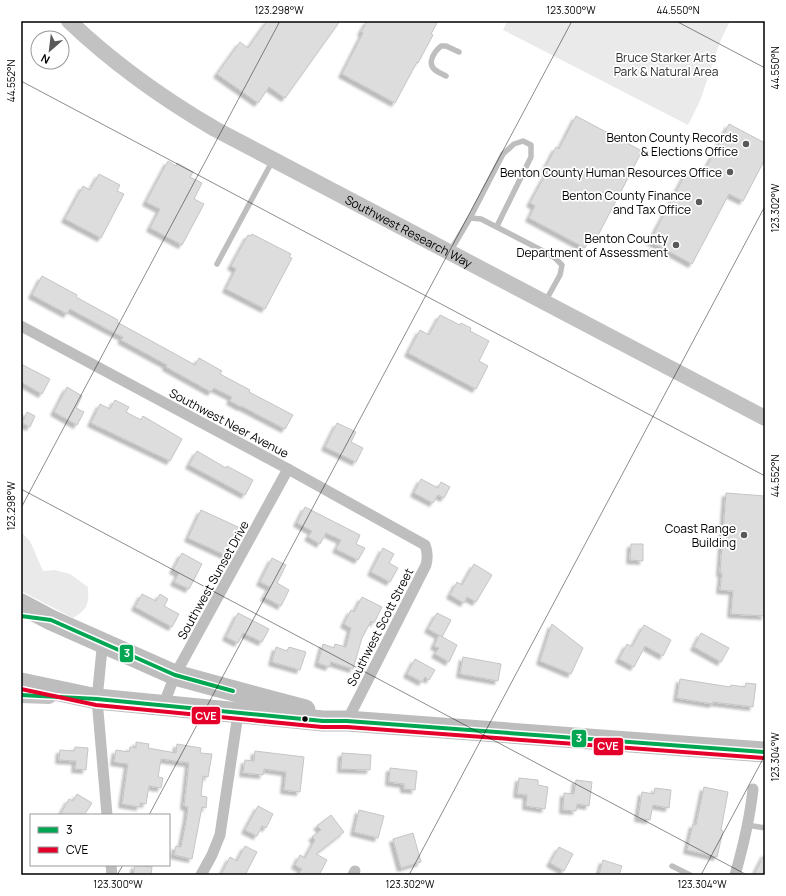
<svg xmlns="http://www.w3.org/2000/svg" width="786" height="896" viewBox="0 0 786 896" font-family="Manrope,sans-serif">
<defs>
<filter id="shadow"><feDropShadow dx="-3.5" dy="3.5" stdDeviation="1" flood-color="#0004"/></filter>
</defs>
<rect width="100%" height="100%" fill="#fff"/>
<g fill="#eaeaea">
<path d="M507,21H730L720,42L700,101L688,125L503,30Z"/>
<path d="M21,532L30,541L43,571L55,570L70,574L88,587C89,604 88,609 73,618L21,591Z"/>
</g>
<g fill="#ddd" stroke="#c5c5c5" filter="url(#shadow)">
<path d="M267,21H340L285,98L269,87L258,103L217,74L240,42L248,48Z"/>
<path d="M367,21H438L431,34L433,35L418,63L417,62L395,103L342,74L363,33L361,32Z"/>
<path d="M576,116L642,151L596,239L591,236L585,248L529,218L535,206L530,203L547,172L544,170L556,147L559,149Z"/>
<path d="M729,124L765,143V159L743,201L729,194L692,264L650,241L687,171L701,178Z"/>
<path d="M168,161L176,166L177,163L193,172L190,177L202,183L194,199L204,204L182,245L150,228L160,209L146,202Z"/>
<path d="M99,174L120,185L117,191L124,194L101,238L65,219L83,186L90,190Z"/>
<path d="M252,234L291,254L289,257L292,258L265,309L226,289L236,269L231,266L248,235L251,236Z"/>
<path d="M42,276L77,295L76,297L118,320L117,322L195,365L199,358L222,371L220,374L250,390L249,392L293,415L285,429L241,406V407L230,401L232,397L214,388L211,392L166,367L167,365L121,340L123,337L107,329L70,309L67,314L32,295Z"/>
<path d="M440,315L460,325L461,323L471,328L470,331L489,341L479,361L488,366L476,389L408,353L420,330L429,335Z"/>
<path d="M21,364L50,379L42,394L21,382Z"/>
<path d="M67,387L82,396L76,408L84,412L77,425L54,412Z"/>
<path d="M115,400L129,407L126,412L141,420L143,416L182,439L170,461L91,423L100,404L110,409Z"/>
<path d="M27,412L35,416L30,427L22,423Z"/>
<path d="M337,423L356,432L351,442L363,448L356,462L325,447Z"/>
<path d="M197,451L226,468L227,466L253,480L245,495L189,465Z"/>
<path d="M421,479L438,488L441,482L450,487L444,498L438,495L433,503L414,493Z"/>
<path d="M726,493L765,496V616L731,614L733,591L720,590L722,573H720Z"/>
<path d="M305,507L360,535L356,544L365,548L358,560L336,549L341,540L326,533L320,544L308,537L312,531L297,523Z"/>
<path d="M201,510L238,527L225,555L188,538Z"/>
<path d="M631,544H643V561L630,560Z"/>
<path d="M383,548L394,554L389,563L398,568L390,582L371,572Z"/>
<path d="M182,553L202,564L189,589L174,582L179,573L173,570Z"/>
<path d="M272,558L286,565L277,583L289,590L281,606L264,597L270,587L260,582Z"/>
<path d="M474,564L492,575L476,602L467,597L464,603L450,595L457,582L462,585Z"/>
<path d="M142,594L156,601L160,594L168,599L164,606L179,614L172,627L135,607Z"/>
<path d="M362,597L382,607L374,623L371,621L362,638L353,669L331,662L329,667L318,663L323,644L334,648L335,644L346,647L351,628L344,624L351,610L354,612Z"/>
<path d="M238,613L269,629L262,642L243,633L238,643L226,637Z"/>
<path d="M437,613L451,620L442,637L428,629Z"/>
<path d="M552,624L583,648L571,674L540,661Z"/>
<path d="M644,625L671,640L663,656L645,646L634,667L619,659L627,644L632,647Z"/>
<path d="M701,633L729,648L721,662L694,647Z"/>
<path d="M439,635L457,645L449,662L435,654L439,648L434,646Z"/>
<path d="M276,647L287,651L289,647L306,652L300,670L272,662Z"/>
<path d="M463,657L501,664L498,681L460,674Z"/>
<path d="M415,659L435,670L429,680L425,677L422,682L407,674Z"/>
<path d="M680,679L730,687L731,685L745,687L746,683L756,684L753,707L713,702V704L677,698Z"/>
<path d="M136,742L149,744L148,748L176,753L177,744L201,748L200,753L212,754L208,777L203,776L201,796L207,797L206,808L202,807L192,859L174,855L176,846L181,847L187,817L188,807L184,806L189,763L161,759L158,777L163,778L161,788L149,786L146,804L140,803V807L122,804L128,764L114,762L116,750L129,752L130,747L136,748Z"/>
<path d="M75,747L88,748L86,770L75,769L76,761L59,760L60,750L74,751Z"/>
<path d="M255,751L304,757L300,792L284,790L286,772L264,769L263,775L243,773L245,760L254,761Z"/>
<path d="M342,753L371,755L370,770L341,769Z"/>
<path d="M390,768L417,771L415,790L404,789V784L389,782Z"/>
<path d="M519,778L538,780V785L548,787L545,809L526,806L527,795L517,794Z"/>
<path d="M576,780L592,782L589,806L577,804L576,811L563,810L564,793L574,794Z"/>
<path d="M704,787L728,792L721,830L723,831L717,857L687,850L693,824L696,825Z"/>
<path d="M655,788L671,790L669,808L653,805L650,820L638,818L642,792L654,794Z"/>
<path d="M77,794L92,803L84,815H60L69,799L73,801Z"/>
<path d="M258,806L273,814L266,828L262,826L257,836L245,830Z"/>
<path d="M359,810L384,816L378,838L354,832Z"/>
<path d="M331,815L344,832L316,854L327,860L319,875H298L302,869L295,865L300,855L305,858L315,840L312,837L321,830L317,826Z"/>
<path d="M413,833L421,862L401,868L393,839Z"/>
<path d="M245,846L257,852L245,875H221L230,857L237,861Z"/>
<path d="M559,847L573,854L564,871L550,863Z"/>
<path d="M765,853V875H754Z"/>
<path d="M603,860L622,866L619,875H599Z"/>
<path d="M135,865L152,867L151,875H133Z"/>
</g>
<g fill="none" stroke-linecap="round" stroke-linejoin="round">
<g stroke="#bebebe" stroke-width="5.5">
<path d="M446,76C442,74 437,72 434,69C427,62 435,51 441,46H446L459,52"/>
<path d="M470,218L503,154L514,144L523,141L531,145V157L497,226"/>
<path d="M451,250L470,218L481,219L543,251L555,258L562,265L560,275L545,302"/>
<path d="M217,264L273,160"/>
<path d="M747,825L765,828"/>
<path d="M672,866L690,875"/>
</g>
<g stroke="#bebebe" stroke-width="11">
<path d="M21,326L288,469L425,545C428,552 428,557 426,565L347,721"/>
<path d="M102,643V649L97,699L107,815"/>
<path d="M163,706L175,675L288,469"/>
<path d="M111,865L112,875"/>
<path d="M201,875L212,855L220,835L238,714"/>
<path d="M353,875L355,871"/>
<path d="M735,875C743,847 750,818 753,789"/>
</g>
<g stroke="#c2c2c2" stroke-width="16">
<path id="s1" d="M69,21C113,63 162,98 215,129L765,418"/>
<path d="M21,695L49,696"/>
</g>
<g stroke="#bdbdbd" stroke-width="21">
<path d="M21,604L51,620L175,675L305,710"/>
<path d="M21,683L97,699L323,721H347L765,752"/>
</g>
<g stroke="#fff" stroke-width="7">
<g id="bus-1">
<path d="M21,616L51,620L175,675L233,691"/>
<path d="M21,695L97,699L323,721H347L765,752"/>
</g>
</g>
<g stroke="#fff" stroke-width="7">
<path id="bus-2" d="M21,689L96,705L322,727H347L765,758"/>
</g>
<use href="#bus-1" stroke="#00a651" stroke-width="4"/>
<use href="#bus-2" stroke="#e4002b" stroke-width="4"/>
</g>
<path fill="none" stroke="#000" stroke-width="1" stroke-opacity="0.45" d="M676,21L765,68M21,81L765,476M21,489L747,875M21,508L280,21M149,815L572,21M117,875L123,865M409,875L765,206M701,875L765,755"/>
<g fill="#595959" stroke="#fff" stroke-width="1.5">
<circle cx="746" cy="144" r="4"/>
<circle cx="730" cy="172" r="4"/>
<circle cx="699" cy="202" r="4"/>
<circle cx="676" cy="245" r="4"/>
<circle cx="744" cy="535" r="4"/>
</g>
<circle fill="#000" stroke="#fff" stroke-width="1.5" cx="305" cy="719" r="3.5"/>
<g text-anchor="middle" dominant-baseline="central" stroke-width="3.5" stroke-linejoin="round" paint-order="stroke">
<g font-size="12" fill="#303030" stroke="#fff">
<text x="666" y="57">Bruce Starker Arts<tspan x="666" dy="14">Park &amp; Natural Area</tspan></text>
</g>
<g font-size="12" fill="#000" stroke="#fff" text-anchor="end">
<text x="738" y="137">Benton County Records<tspan x="738" dy="14">&amp; Elections Office</tspan></text>
<text x="722" y="172">Benton County Human Resources Office</text>
<text x="691" y="195">Benton County Finance<tspan x="691" dy="14">and Tax Office</tspan></text>
<text x="668" y="238">Benton County<tspan x="668" dy="14">Department of Assessment</tspan></text>
<text x="736" y="528">Coast Range<tspan x="736" dy="14">Building</tspan></text>
</g>
<g font-size="12" fill="#000" stroke="#fff">
<text stroke="none"><textPath href="#s1" startOffset="401">Southwest Research Way</textPath></text>
<text transform="translate(229 423) rotate(28)">Southwest Neer Avenue</text>
<text transform="translate(213 580) rotate(-61)">Southwest Sunset Drive</text>
<text transform="translate(380 627) rotate(-63)">Southwest Scott Street</text>
</g>
</g>
<g stroke="#fff" stroke-width="1.5">
<rect x="119" y="644" width="15" height="19" rx="4" fill="#00a651"/>
<rect x="191" y="706" width="30" height="19" rx="4" fill="#e4002b"/>
<rect x="571" y="729" width="16" height="19" rx="4" fill="#00a651"/>
<rect x="593" y="737" width="31" height="19" rx="4" fill="#e4002b"/>
</g>
<g font-size="11" text-anchor="middle" font-weight="bold" fill="#fff">
<text x="127" y="657">3</text>
<text x="206" y="720">CVE</text>
<text x="579" y="742">3</text>
<text x="608" y="750">CVE</text>
</g>
<rect width="786" height="896" fill="none" stroke="#ffffff" stroke-width="44"/>
<rect x="30" y="814" width="140" height="52" fill="#ffffff" stroke="#999999"/>
<rect x="38" y="827" width="20" height="6" fill="#00a651" stroke="#999999"/>
<text x="66" y="834" font-size="12" fill="#000000">3</text>
<rect x="38" y="847" width="20" height="6" fill="#e4002b" stroke="#999999"/>
<text x="66" y="854" font-size="12" fill="#000000">CVE</text>
<g transform="translate(50 50) rotate(208)"><circle r="19" fill="#ffffff" stroke="#999999"/>
<path d="M0-3L7 15L0 10L-7 15Z" fill="#595959"/>
<text y="-6" font-size="11" font-weight="bold" text-anchor="middle" fill="#000000">N</text>
</g>
<rect x="22" y="22" width="742" height="852" fill="none" stroke="#000" stroke-width="1.5"/>
<g font-size="10" text-anchor="middle" fill="#000">
<text x="279" y="14">123.298°W</text>
<text x="571" y="14">123.300°W</text>
<text x="678" y="14">44.550°N</text>
<text transform="translate(775 68) rotate(-90)" y="4">44.550°N</text>
<text transform="translate(11 81) rotate(-90)" y="4">44.552°N</text>
<text transform="translate(775 208) rotate(-90)" y="4">123.302°W</text>
<text transform="translate(775 476) rotate(-90)" y="4">44.552°N</text>
<text transform="translate(11 506) rotate(-90)" y="4">123.298°W</text>
<text transform="translate(775 757) rotate(-90)" y="4">123.304°W</text>
<text x="118" y="888">123.300°W</text>
<text x="410" y="888">123.302°W</text>
<text x="702" y="888">123.304°W</text>
</g>
</svg>
